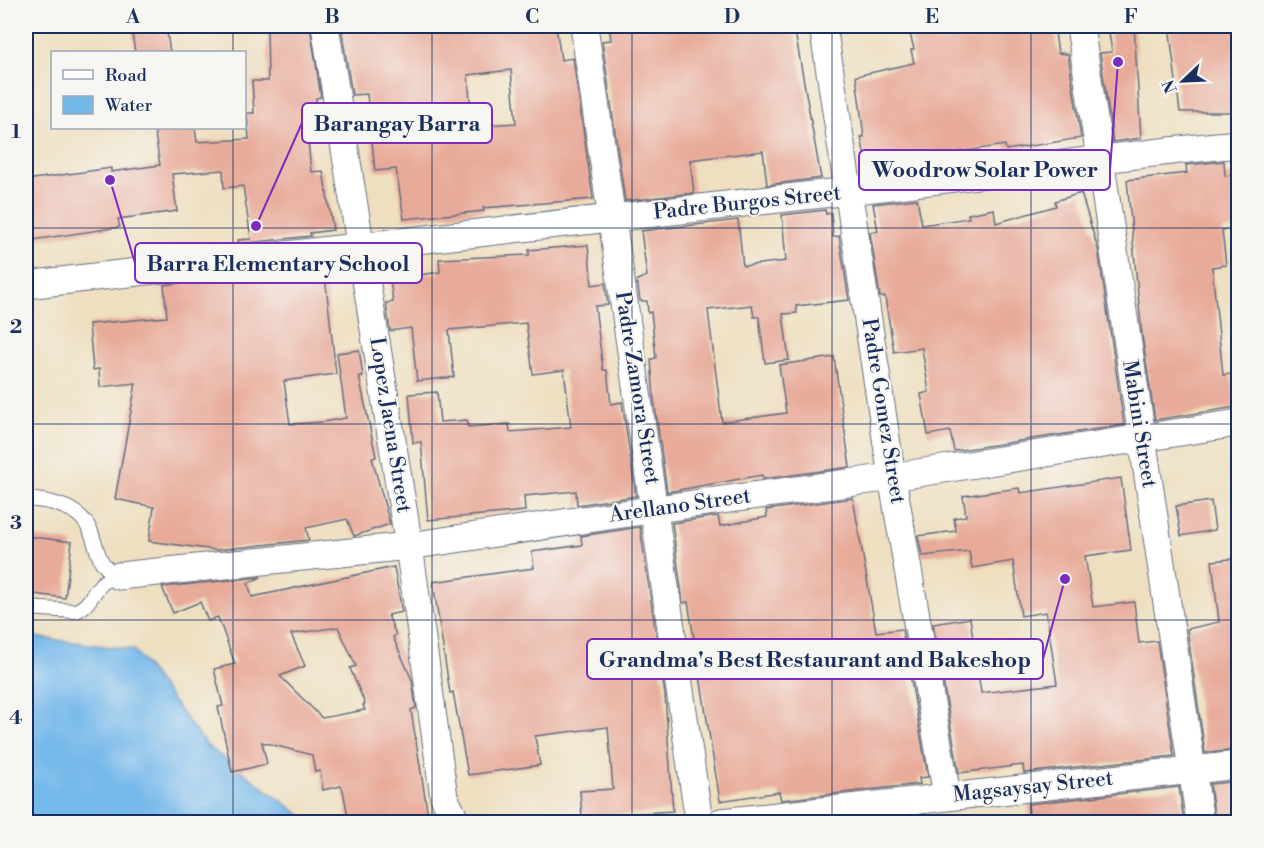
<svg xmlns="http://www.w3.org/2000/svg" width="1264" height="848" viewBox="0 0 1264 848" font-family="'Libre Bodoni',serif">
<rect width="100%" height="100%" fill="#f6f6f2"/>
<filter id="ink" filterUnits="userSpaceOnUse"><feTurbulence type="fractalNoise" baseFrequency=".0167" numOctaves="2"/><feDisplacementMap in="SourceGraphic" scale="12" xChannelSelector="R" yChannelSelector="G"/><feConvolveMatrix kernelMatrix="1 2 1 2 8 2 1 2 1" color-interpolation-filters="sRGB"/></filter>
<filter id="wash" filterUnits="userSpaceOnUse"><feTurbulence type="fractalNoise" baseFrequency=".008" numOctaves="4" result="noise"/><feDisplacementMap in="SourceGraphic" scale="24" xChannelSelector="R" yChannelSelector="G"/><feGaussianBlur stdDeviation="1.35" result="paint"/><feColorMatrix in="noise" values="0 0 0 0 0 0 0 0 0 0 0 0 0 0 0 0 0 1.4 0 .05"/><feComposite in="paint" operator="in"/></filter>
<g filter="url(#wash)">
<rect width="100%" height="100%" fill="#eedfc0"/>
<path fill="#74b8ea" stroke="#4874a4" stroke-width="1.5" d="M26,636L134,650L206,745L310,822H26Z"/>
<g id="blocks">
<g fill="#e8ab9a" fill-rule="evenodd">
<path d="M131,26H166L170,52H135Z"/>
<path d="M267,26H310L321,97L316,98L317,118L306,119L311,172L323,171L333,230L310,233L311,236L239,244L238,240L251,239L243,186L224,188L223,170L172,174L177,211L118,219L120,227L26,241V180L111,168V172L160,165L154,128H195L197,142L249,139L247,113H254L252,81H268Z"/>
<path d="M341,26H556L561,60L573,58L593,199L483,208L484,211L404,219L396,169L375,171L367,94L352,95ZM511,70L516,123L472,126L468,75Z"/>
<path d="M609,26H794L821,178L767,185L763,151L690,160L694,193L625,201L602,41L611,40Z"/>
<path d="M908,26H1054L1058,53L1068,54L1081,138L1006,150L1005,145L958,152L960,161L868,173L861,137H864L856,76L914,63L911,50L914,49Z"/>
<path d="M1108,26H1134L1141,138L1113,142L1100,53L1112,52Z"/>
<path d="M1169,26H1239V112H1180Z"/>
<path d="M1224,161L1225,176L1239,174V228L1222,230L1226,265L1212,267L1223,375L1231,374L1236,407L1155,420L1142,335L1127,180L1187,173L1186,165Z"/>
<path d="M1081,193L1098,249L1124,425L954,451L950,431L928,435L921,394L929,392L922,348L894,352L885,297H880L870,232L878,231L873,204L917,199L922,225L969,218L968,214L994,209L996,223L1056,206L1055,201Z"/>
<path d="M825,210L826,214L831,213L833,237L839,236L849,300L796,306L797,313L783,314L789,360L765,363L759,317H754L752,305L708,310L722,422L786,413L779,365L834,357L850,467L763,479L762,475L667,492L654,399L651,359L656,358L651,312L648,313L647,301H640L637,280L647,276L641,231L738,220L743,266L786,261L782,215Z"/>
<path d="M588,245L592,285L605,283L608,305L595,306L603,370H607L611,404L622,402L636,496L577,505L576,491L524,496L525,511L428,520L421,442L413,443L409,394L437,392L440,422L467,420L468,427L509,424L510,432L571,427L564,370L533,374L526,323L449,330L454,377L417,381L411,328L390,331L386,303L393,302L390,279L440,272L439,259L529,255V250Z"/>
<path d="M324,267L336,374L284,381L290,424L323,422L346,418L337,353L359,350L363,376H359L376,457L372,458L390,524L354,536L347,519L306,528L309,540L215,550L149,541L154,507L115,499L136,383L100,387L99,369L93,370L89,324L167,317L164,285Z"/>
<path d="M1121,478L1131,550L1085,556L1093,607L1134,602L1139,643L1157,641L1174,756L1024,773L1023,765L959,773L933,624L970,618L981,693L1057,684L1046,612L1021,616L1013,561L972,568L969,551L922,556L918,536L956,531L954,518L966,516L963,496L1019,488L1020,493Z"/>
<path d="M853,498L876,632L902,629L928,777L919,778L920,784L781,800L779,792L720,801L688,602L683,603L672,523L718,516L720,526L767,517L766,510Z"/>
<path d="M1211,501L1215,530L1181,536L1176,506Z"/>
<path d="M640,527L665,695L673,811L582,817L580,791L613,789L608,727L535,736L540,765L468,775L453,692L450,693L433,582L534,568L532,552L582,545L581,536Z"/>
<path d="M26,536L72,542L65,598L26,593Z"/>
<path d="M1239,558V750L1205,753L1187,629L1219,622L1212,561Z"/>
<path d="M394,567L402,612L388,615L396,635L393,637L412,680L416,708L411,710L429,822H349L343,790L341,786L323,790L320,771L315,772L312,755L262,742L267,764L232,772L218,707L223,706L214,669L235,664L218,617L208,621L200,602L173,613L162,587L261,577L248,583L252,597ZM338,627L356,666L350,668L365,704L363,705L365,710L322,718L280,676L305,666L291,634Z"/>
<path d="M1239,781V822H1215L1210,784Z"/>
<path d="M1179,787L1184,822H1030L1028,804Z"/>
</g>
</g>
</g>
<g filter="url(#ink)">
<use href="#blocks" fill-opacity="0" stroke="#656d80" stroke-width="1.5"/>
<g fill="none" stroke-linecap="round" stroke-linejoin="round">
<g stroke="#656d80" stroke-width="16">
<path id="lane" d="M26,499C119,506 77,559 119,576C92,580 96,603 76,611L26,608"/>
</g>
<g stroke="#656d80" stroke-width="29">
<g id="street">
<path d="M325,26L409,546L444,797L456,822"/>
<path d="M584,26L699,822"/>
<path d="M823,26L892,477L947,796"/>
<path d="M1080,26L1200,822"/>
<path d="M26,285C300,252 574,224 849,191C979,176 1108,156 1238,144"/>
<path d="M119,576L409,546L656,509L892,477L1238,423"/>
<path d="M721,822L1238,765"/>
</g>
</g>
<use href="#lane" stroke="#fff" stroke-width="14"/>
<use href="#street" stroke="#fff" stroke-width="27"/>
</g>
</g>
<path fill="none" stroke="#1b2f5e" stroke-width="1.5" stroke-opacity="0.55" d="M233,26V52M432,26V822M632,26V822M832,26V822M1031,26V822M233,128V822M26,228H1238M26,424H1238M26,620H1238"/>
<g text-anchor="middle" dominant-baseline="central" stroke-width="4.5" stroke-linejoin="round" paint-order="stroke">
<g font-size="21" fill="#1b2f5e" stroke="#f6f6f2">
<text transform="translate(747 203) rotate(-6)">Padre Burgos Street</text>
<text transform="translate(637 388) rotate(81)">Padre Zamora Street</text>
<text transform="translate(883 411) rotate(81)">Padre Gomez Street</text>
<text transform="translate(1139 424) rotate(81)">Mabini Street</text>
<text transform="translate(390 425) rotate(81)">Lopez Jaena Street</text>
<text transform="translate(680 506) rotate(-8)">Arellano Street</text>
<text transform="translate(1033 787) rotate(-6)">Magsaysay Street</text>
</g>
</g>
<path fill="none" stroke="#7b2cbf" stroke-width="2" d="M256 226L302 123M1118 62L1110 170M110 180L135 263M1065 579L1043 659"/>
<g fill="#7b2cbf" stroke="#f6f6f2" stroke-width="2">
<circle cx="256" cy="226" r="6"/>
<circle cx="1118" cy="62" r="6"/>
<circle cx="110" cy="180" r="6"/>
<circle cx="1065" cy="579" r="6"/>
</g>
<g fill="#f6f6f2" stroke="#7b2cbf" stroke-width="2">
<rect x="302" y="103" width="190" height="40" rx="6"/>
<rect x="859" y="150" width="251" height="40" rx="6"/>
<rect x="135" y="243" width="287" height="40" rx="6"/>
<rect x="587" y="639" width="456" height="40" rx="6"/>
</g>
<g font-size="22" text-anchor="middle" font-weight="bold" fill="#1b2f5e">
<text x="397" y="131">Barangay Barra</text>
<text x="985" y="177">Woodrow Solar Power</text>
<text x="278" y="271">Barra Elementary School</text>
<text x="815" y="667">Grandma's Best Restaurant and Bakeshop</text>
</g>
<rect width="1264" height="848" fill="none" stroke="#f6f6f2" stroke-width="66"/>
<rect x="51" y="51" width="195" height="78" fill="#f6f6f2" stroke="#9ea6b7" stroke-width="1.5"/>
<rect x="63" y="70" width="30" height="9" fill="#ffffff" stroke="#9ea6b7" stroke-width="1.5"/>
<text x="105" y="81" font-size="18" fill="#1b2f5e">Road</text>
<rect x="63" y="96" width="30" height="18" fill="#74b8ea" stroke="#9ea6b7" stroke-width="1.5"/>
<text x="105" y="111" font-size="18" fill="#1b2f5e">Water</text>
<g transform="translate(1183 81) rotate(247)" stroke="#f6f6f2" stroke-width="4.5" paint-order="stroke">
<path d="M0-4.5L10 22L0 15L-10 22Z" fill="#1b2f5e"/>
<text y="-9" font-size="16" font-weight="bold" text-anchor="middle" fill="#1b2f5e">N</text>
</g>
<rect x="33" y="33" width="1198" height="782" fill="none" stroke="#1b2f5e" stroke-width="2"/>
<g font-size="20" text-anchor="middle" font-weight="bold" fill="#1b2f5e">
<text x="133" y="23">A</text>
<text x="332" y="23">B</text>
<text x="532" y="23">C</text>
<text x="732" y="23">D</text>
<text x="932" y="23">E</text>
<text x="1131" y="23">F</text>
<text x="16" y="138">1</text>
<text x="16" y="333">2</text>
<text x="16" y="529">3</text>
<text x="16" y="724">4</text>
</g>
</svg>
